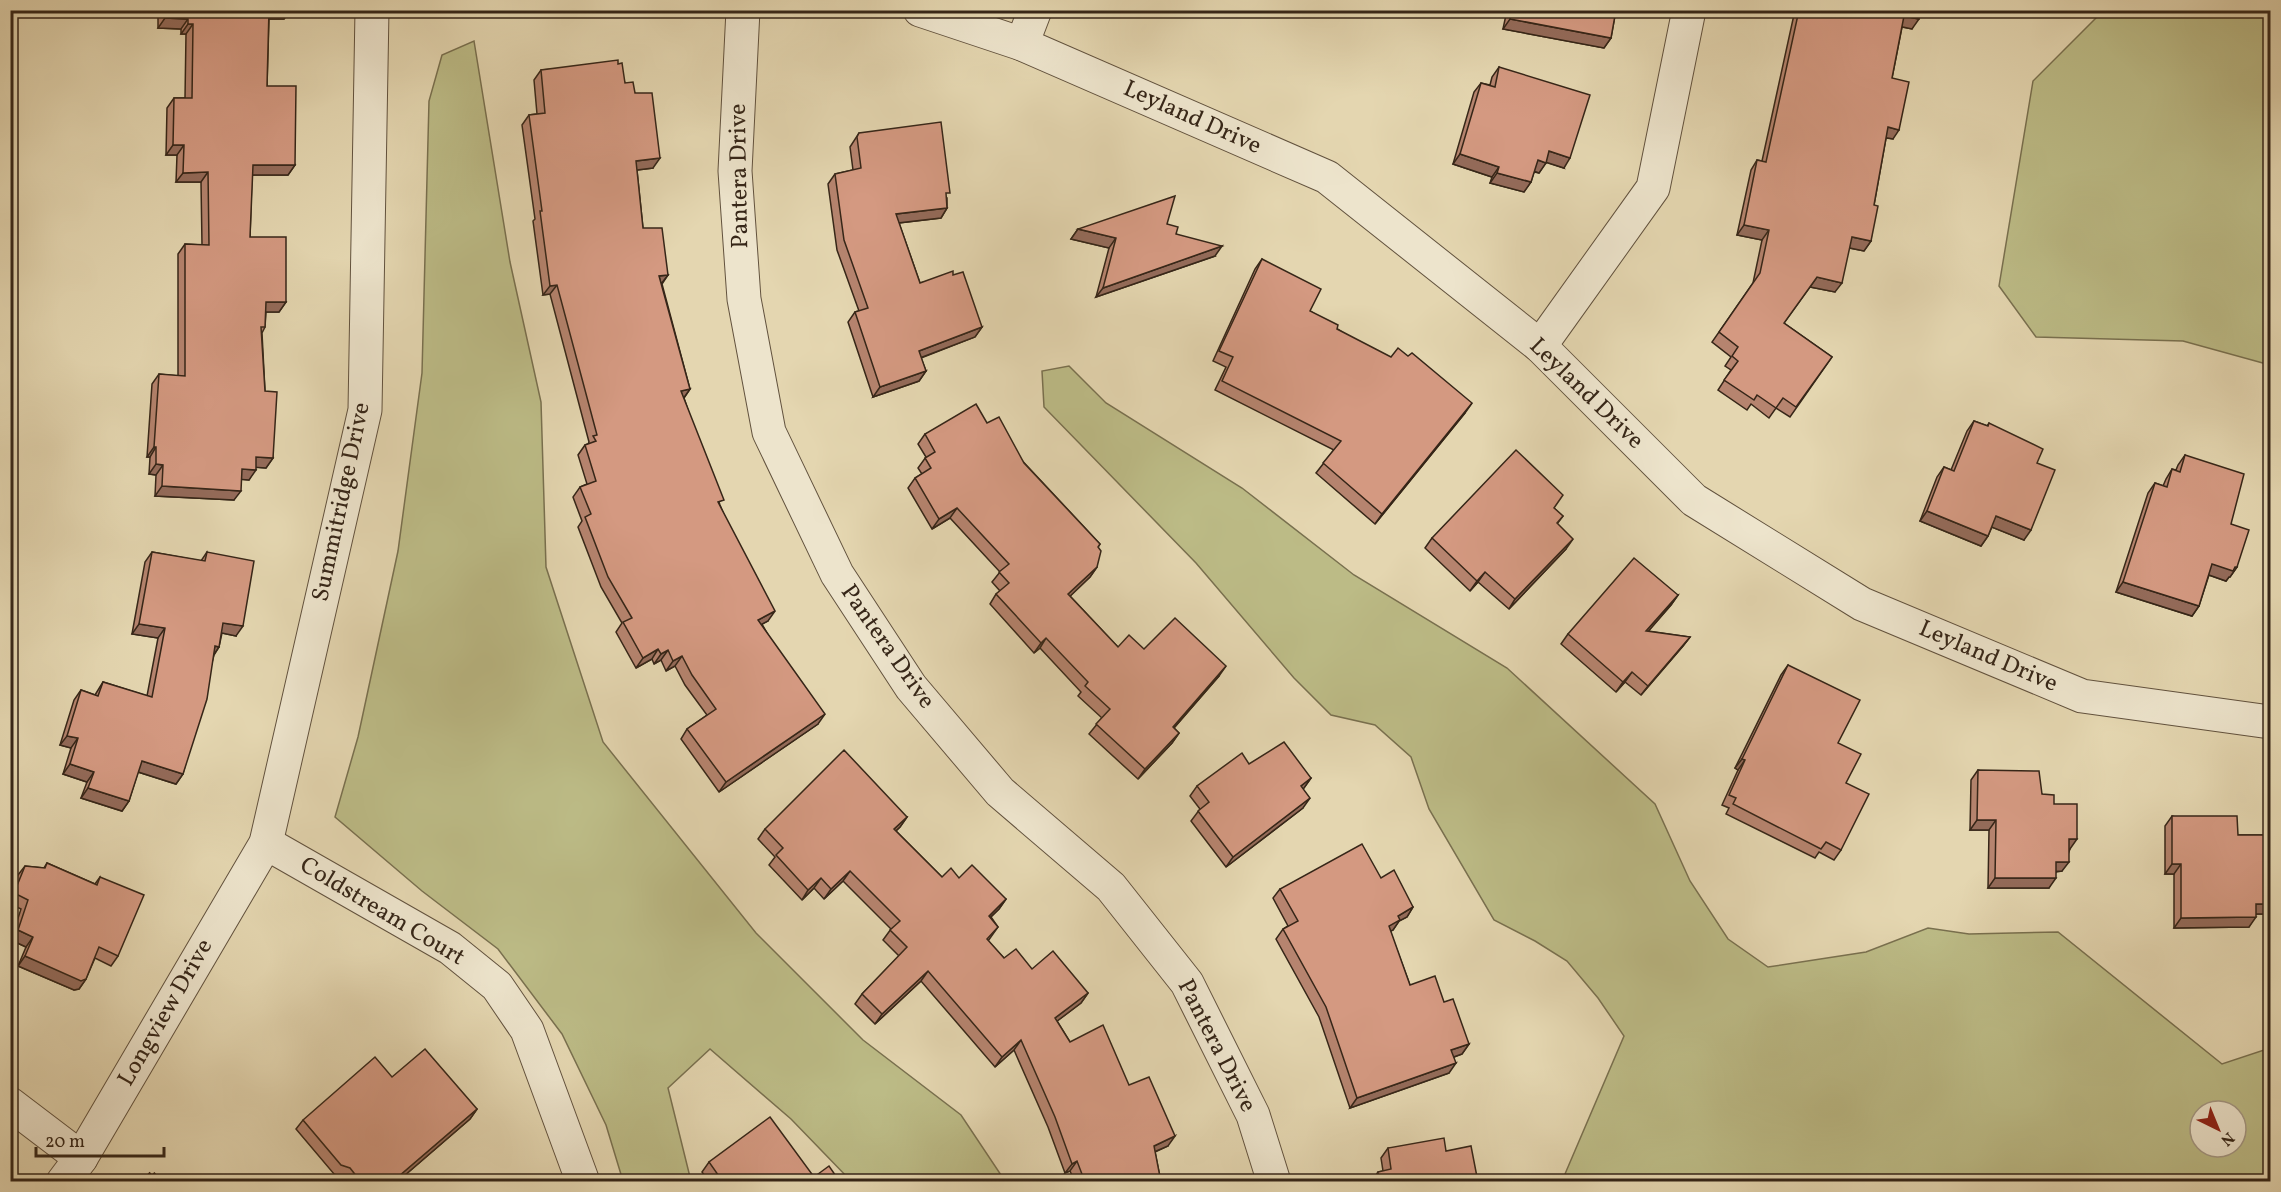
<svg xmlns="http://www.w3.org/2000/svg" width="2281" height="1192" viewBox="0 0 2281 1192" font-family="Vollkorn,serif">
<rect width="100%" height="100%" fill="#e4d6b0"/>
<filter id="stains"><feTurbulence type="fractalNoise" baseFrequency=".00333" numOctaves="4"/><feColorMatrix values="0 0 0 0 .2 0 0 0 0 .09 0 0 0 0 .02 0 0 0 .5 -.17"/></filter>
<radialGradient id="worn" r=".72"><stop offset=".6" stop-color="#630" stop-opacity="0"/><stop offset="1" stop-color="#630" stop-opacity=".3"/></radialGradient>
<g fill="#bcbb86" stroke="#79704f" stroke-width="1.5" fill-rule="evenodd">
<path d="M2103,11H2270V365L2183,341L2036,337L1999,286L2033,81Z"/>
<path d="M474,41L510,262L541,402L546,567L603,742L756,933L863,1040L961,1115L1005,1181H851L791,1119L710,1049L668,1088L691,1181H623L606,1125L562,1034L498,949L422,891L335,817L358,737L398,551L422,373L429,101L442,55Z"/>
<path d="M1069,366L1106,403L1242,488L1354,575L1507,668L1655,804L1690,881L1728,939L1768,967L1866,952L1928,928L1969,934L2058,932L2222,1064L2270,1048V1181H1562L1624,1036L1598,998L1567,961L1535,941L1494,920L1429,809L1411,757L1375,725L1331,715L1294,678L1196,563L1044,407L1042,371ZM2200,1111H2236V1147H2200Z"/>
</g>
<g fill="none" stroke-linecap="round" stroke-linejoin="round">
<g stroke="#62523e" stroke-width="35">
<g id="minor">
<path d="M743,10L735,171L744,299L769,432L837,574L911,687L1000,792L1111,887L1187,983L1253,1115L1274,1182"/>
<path d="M920,10L1022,44L1327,177L1540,346L1694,500L1862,604L2082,696L2270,722"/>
<path d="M1022,44L1035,10"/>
<path d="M1540,346L1653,188L1689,10"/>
<path d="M266,843L450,948L497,986L527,1030L583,1182"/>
<path d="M10,1104L81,1158"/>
<path d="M63,1182L81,1158L266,843L365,410L372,10"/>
</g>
</g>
<path stroke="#362618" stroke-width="4" stroke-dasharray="4.5 3" stroke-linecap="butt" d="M143,1182L152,1172L160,1182"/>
<use href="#minor" stroke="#ede4cc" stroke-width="33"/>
</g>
<g fill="#b6846f" stroke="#362618" stroke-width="1.5">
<path d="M158,10H290L284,19H269L267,86L295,165L288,175H252L250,237L286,302L279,312H266L265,327L262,333L265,391L273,458L266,468L256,467L249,480L241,479L234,500L155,496L156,475L149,474L150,457H147L152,384L159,374L178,376V254L185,244L202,245L201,182H176L177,155H166L167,108L174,98H185L186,34H181V29L158,28Z"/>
<path d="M1507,10H1616L1611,38L1604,48L1503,29Z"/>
<path d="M1795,10H1920L1912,29L1902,27L1892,78L1893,139L1886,138L1874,205L1871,241L1864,251L1849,248L1835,292L1810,287L1784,323L1832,357L1790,417L1776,408L1769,418L1751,404L1747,410L1718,390L1731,370L1725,366L1731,357L1712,342L1753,283L1762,240L1737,235L1751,170L1757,160L1762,161Z"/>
<path d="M618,64L625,83L635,93L653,168L637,170L643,228L668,275L662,284L690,389L684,398L720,505L768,621L762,624L818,724L719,792L681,739L687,729L707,715L685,685L675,666L666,671L661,660L654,664L652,659L636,668L616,632L622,623L601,587L578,527L582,521L573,497L580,487L587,484L578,455L585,445L588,444L589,442L550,294L543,295L533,221L535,219L522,125L529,115L537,114L534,80L541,70Z"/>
<path d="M1499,67L1564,168L1546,162L1539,173L1534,172L1531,182L1524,192L1490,183L1492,177L1453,164L1474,92L1481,83L1490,85L1492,77Z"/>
<path d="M859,133L947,198V208L941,218L899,223L920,283L953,275L982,327L975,337L921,358L926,371L919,381L873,397L848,322L855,312L859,311L837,250L828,184L835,174L853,170L850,147Z"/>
<path d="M1167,224L1176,234L1215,256L1096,297L1109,248L1071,239L1078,229Z"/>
<path d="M1262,259L1310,311L1465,413L1375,524L1316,473L1334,450L1215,390L1226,367L1213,361L1255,269Z"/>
<path d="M1974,421L1987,426L1989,423L2037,463L2024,540L1992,527L1988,536L1981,546L1920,521L1937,477L1944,467L1951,470L1967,431Z"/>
<path d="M987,423L1100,544L1098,547L1097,567L1090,577L1070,596L1118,647L1144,649L1219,676L1174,728L1179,733L1172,743L1138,779L1089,734L1102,718L1078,696L1081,692L1040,648L1034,653L990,604L996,594L1000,591L992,582L1000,572L950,518L932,529L908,488L915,478L922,474L918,468L926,457L918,444L925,434Z"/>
<path d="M2185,455L2231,524L2237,567L2230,577H2229L2226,581L2209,575L2199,606L2192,616L2116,592L2148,493L2155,483L2163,486L2166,479L2172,469L2176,470L2178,465Z"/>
<path d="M1554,508L1563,516L1557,524L1566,549L1509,609L1478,582L1470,591L1425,548L1432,538Z"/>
<path d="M152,552L201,561L207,552L236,636L222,633L219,647L214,655L183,774L176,784L138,772L129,801L122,811L81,798L87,782L63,774L71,748L60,745L74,700L81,690L95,695L103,682L147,696L158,638L132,634L145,562Z"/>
<path d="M1678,595L1671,605L1648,631L1690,637L1683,646L1641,695L1625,682L1616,692L1561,644L1568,634Z"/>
<path d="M1788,665L1838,743L1846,783L1841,850L1834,860L1819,852L1815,858L1726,814L1729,808L1722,805L1738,770L1735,768L1781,675Z"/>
<path d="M1249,764L1311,778L1303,789V808L1226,867L1191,821L1200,809L1190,796L1197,786Z"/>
<path d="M1978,770L2042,794L2054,804L2070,849L2062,871L2056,872L2049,888H1988L1989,830H1970L1971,780Z"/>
<path d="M2172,816L2238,835H2271V911L2268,914H2256L2249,927L2174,928V874H2165V826Z"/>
<path d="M907,817L900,827L896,831L942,877L959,878L1006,899L999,909L991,917L998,927L988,941L1004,958L1032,969L1088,993L1081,1003L1057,1021L1070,1042L1129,1085L1168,1146L1155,1152L1161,1182H1075L1070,1171L1065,1173L1048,1127L1014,1050L995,1067L921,981L875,1024L855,1004L862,994L899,956L883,940L891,929L843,881L824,899L814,888L802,900L769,865L775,857L758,839L765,829Z"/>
<path d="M47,863L95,884L100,877L118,956L111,966L95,958L86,979L79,989L74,990L18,966L26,947L11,940L21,909L10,904V893L18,875L25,866L44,868Z"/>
<path d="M1381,878L1413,907L1407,917L1399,921L1393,930L1390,931L1410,985L1444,1002L1469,1044L1462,1054L1454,1057L1449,1073L1350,1108L1319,1017L1276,939L1283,929L1288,926L1273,898L1280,889Z"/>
<path d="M392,1077L477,1109L470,1119L397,1182H346L343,1178L334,1174L296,1129L303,1120Z"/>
<path d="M1388,1148L1446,1151L1478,1182H1371L1378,1172L1383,1171L1381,1158Z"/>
<path d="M709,1162L814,1177L840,1182H709L702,1172Z"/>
</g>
<g fill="#946b5a" stroke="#362618" stroke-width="1.5">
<path d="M268,10H290L284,19H262Z"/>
<path d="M1904,16L1919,19L1912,29L1898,26Z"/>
<path d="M165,18L188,19L181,29L158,28Z"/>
<path d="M1510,19L1611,38L1604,48L1503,29Z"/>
<path d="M188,24H193L186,34H181Z"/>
<path d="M1888,127L1899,130L1893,139L1882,137Z"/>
<path d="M173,145H184L177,155H166Z"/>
<path d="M1549,151L1570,158L1564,168L1542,161Z"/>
<path d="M1460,154L1499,167L1492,177L1453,164Z"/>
<path d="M660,158L653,168L629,171L636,161Z"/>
<path d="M1538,160L1546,163L1539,173L1531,170Z"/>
<path d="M253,165H295L288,175H246Z"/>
<path d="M208,172L201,182H176L183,173Z"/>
<path d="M1497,173L1531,182L1524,192L1490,183Z"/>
<path d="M947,208L941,218L889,224L896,214Z"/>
<path d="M1744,225L1769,230L1762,240L1737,235Z"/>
<path d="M1078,229L1116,238L1109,248L1071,239Z"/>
<path d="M1852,237L1871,241L1864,251L1845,247Z"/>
<path d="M1222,246L1215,256L1096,297L1103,288Z"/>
<path d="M668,275L661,284L659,276Z"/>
<path d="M1817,277L1842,283L1835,292L1810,287Z"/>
<path d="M557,285L550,294L543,295L550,286Z"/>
<path d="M266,302H286L279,312H259Z"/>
<path d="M982,327L975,337L912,361L919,351Z"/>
<path d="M926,371L919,381L873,397L880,387Z"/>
<path d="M690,389L683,399L681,391Z"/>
<path d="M1472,403L1465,413L1375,524L1382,514Z"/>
<path d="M154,447H156L150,457H147Z"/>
<path d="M256,457L273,458L266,468L249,467Z"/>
<path d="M156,464L163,465L156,475L149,474Z"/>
<path d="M242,469L256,470L249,480L235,479Z"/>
<path d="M162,486L241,491L234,500L155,496Z"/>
<path d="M957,508L950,518L932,529L939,519Z"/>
<path d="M1927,511L1988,536L1981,546L1920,521Z"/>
<path d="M1996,516L2031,530L2024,540L1989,526Z"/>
<path d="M1573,539L1566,549L1509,609L1515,599Z"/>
<path d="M2212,564L2235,567H2237L2230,577H2229L2226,581L2206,574Z"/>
<path d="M1097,567L1090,577L1062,604L1068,594Z"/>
<path d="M1485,572L1478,582L1470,591L1477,581Z"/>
<path d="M2123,582L2199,606L2192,616L2116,592Z"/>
<path d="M1678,595L1671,605L1640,641L1646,631Z"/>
<path d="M775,611L768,621L751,630L758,620Z"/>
<path d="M223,623L243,626L236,636L217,632Z"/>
<path d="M139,624L165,628L158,638L132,634Z"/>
<path d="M1690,637L1683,646L1641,695L1648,686Z"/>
<path d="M1046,638L1040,648L1034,653L1041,643Z"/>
<path d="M215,646L219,647L212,657Z"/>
<path d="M658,649L652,659L636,668L643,658Z"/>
<path d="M668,650L661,660L654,664L661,654Z"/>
<path d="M682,656L675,666L666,671L673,661Z"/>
<path d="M1226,666L1219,676L1166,737L1173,727Z"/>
<path d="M1632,672L1625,682L1616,692L1623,682Z"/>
<path d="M825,714L818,724L719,792L726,782Z"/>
<path d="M1179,733L1172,743L1138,779L1145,769Z"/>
<path d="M67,736L78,738L71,748L60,745Z"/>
<path d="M1742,759L1745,760L1738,770L1735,768Z"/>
<path d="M142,761L183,774L176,784L135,771Z"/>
<path d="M70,764L94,772L87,782L63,774Z"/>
<path d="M1311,778L1304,788L1294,796L1301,786Z"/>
<path d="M88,788L129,801L122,811L81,798Z"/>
<path d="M1310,798L1303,808L1226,867L1233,857Z"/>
<path d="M907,817L900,827L887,839L894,829Z"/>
<path d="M1977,820H1996L1989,830H1970Z"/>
<path d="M2069,839H2077L2070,849H2062Z"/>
<path d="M2056,862H2069L2062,871L2049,872Z"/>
<path d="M2172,864H2181L2174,874H2165Z"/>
<path d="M850,871L843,881L824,899L831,889Z"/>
<path d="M821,878L814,888L802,900L808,890Z"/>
<path d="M1995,878H2056L2049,888H1988Z"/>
<path d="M1006,899L999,909L982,925L989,916Z"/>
<path d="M2256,904H2271V911L2268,914H2249Z"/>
<path d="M1413,907L1407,917L1399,921L1393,930L1382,936L1389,926L1398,916Z"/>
<path d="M2256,917L2249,927L2174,928L2181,918Z"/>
<path d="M18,930L33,937L26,947L11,940Z"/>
<path d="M25,956L86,979L79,989L74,990L18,966Z"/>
<path d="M928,971L921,981L875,1024L882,1014Z"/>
<path d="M1088,993L1081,1003L1048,1028L1055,1018Z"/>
<path d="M1021,1040L1014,1050L995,1067L1002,1057Z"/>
<path d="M1469,1044L1462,1054L1445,1060L1451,1050Z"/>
<path d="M1456,1063L1449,1073L1350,1108L1357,1098Z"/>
<path d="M477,1109L470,1119L397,1182H392Z"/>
<path d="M1175,1136L1168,1146L1147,1155L1154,1146Z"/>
<path d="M1077,1161L1070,1171L1065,1173L1072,1164Z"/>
</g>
<g fill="#d49981" stroke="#362618" stroke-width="1.5">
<path d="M165,10H269L267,86H296L295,165H253L250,237H286V302H266L265,327H261L265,391L277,392L273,458L256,457V470L242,469L241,491L162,486L163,465L156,464V447H154L159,374L185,376V244L209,245L208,172L183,173L184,145H173L174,98H192L193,24H188V19L165,18Z"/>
<path d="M1512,10H1616L1611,38L1510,19Z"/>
<path d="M1799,10H1920L1919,19L1904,16L1892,78L1909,82L1899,130L1888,127L1874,205L1878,206L1871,241L1852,237L1842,283L1817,277L1784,323L1832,357L1796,407L1783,398L1776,408L1757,395L1754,400L1724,380L1738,361L1732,356L1738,347L1719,332L1760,273L1769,230L1744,225L1757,160L1766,162Z"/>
<path d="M618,60V64L622,63L625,83L633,82L635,93H652L660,158L636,161L643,228H662L668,275L659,276L690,389L681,391L724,500L718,502L775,611L758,620L825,714L726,782L687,729L716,709L692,675L682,656L673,661L668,650L661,654L658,649L643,658L623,622L632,618L608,577L585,517L591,514L580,487L596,481L585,445L596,441L593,436L597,435L557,285L550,286L540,211H542L529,115L545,113L541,70Z"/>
<path d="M1499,67L1590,95L1570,158L1549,151L1546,163L1538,160L1531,182L1497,173L1499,167L1460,154L1481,83L1495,87Z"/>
<path d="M941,122L950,193H946L947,208L896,214L920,283L953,271V275L963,272L982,327L919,351L926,371L880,387L855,312L868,308L844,240L835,174L861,168L857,137L859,133Z"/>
<path d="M1175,196L1167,224L1178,227L1176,234L1222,246L1103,288L1116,238L1078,229Z"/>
<path d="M1262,259L1321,289L1310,311L1338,325L1337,329L1391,357L1398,348L1408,356L1412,353L1472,403L1382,514L1323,463L1341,441L1222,381L1233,357L1219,351Z"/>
<path d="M976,404L987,423L999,417L1024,463L1100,544L1098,547L1101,551L1097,567L1068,594L1118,647L1129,635L1144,649L1175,618L1226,666L1173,727L1179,733L1145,769L1096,724L1110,709L1085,686L1088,682L1046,638L1041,643L996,594L1009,583L999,572L1009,564L957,508L939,519L915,478L931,468L925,458L935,452L925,434Z"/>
<path d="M1974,421L1988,426L1989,423L2043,449L2037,463L2055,470L2031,530L1996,516L1988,536L1927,511L1944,467L1954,471Z"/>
<path d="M1516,450L1563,495L1554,508L1563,516L1557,523L1573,539L1515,599L1485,572L1477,581L1432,538Z"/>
<path d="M2185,455L2244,474L2231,524L2249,530L2237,567H2235L2233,571L2212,564L2199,606L2123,582L2155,483L2167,487L2172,469L2180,472Z"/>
<path d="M152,552L205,561L207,552L254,561L243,626L223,623L219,647L215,646L207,699L183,774L142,761L129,801L88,788L94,772L70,764L78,738L67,736L81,690L98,696L103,682L152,697L165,628L139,624Z"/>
<path d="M1634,558L1678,595L1646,631L1690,637L1648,686L1632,672L1623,682L1568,634Z"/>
<path d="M1788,665L1860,700L1838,743L1861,754L1846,783L1869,794L1841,850L1826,842L1821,849L1733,804L1736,798L1729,795L1745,760L1742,759Z"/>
<path d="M1284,742L1311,778L1301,786L1310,798L1233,857L1198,811L1209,802L1197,786L1242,753L1249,764Z"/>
<path d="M844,750L907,817L894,829L942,877L951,868L959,878L972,865L1006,899L989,916L998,927L987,939L1004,958L1016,949L1032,969L1053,951L1088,993L1055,1018L1070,1042L1103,1025L1129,1085L1149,1077L1175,1136L1154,1146L1161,1182H1085L1077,1161L1072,1164L1055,1117L1021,1040L1002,1057L928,971L882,1014L862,994L907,947L890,930L900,921L850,871L831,889L821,878L808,890L776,855L783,848L765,829Z"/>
<path d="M1978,770L2039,771L2042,794L2054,795V804H2077V839H2069V862H2056V878H1995L1996,820H1977Z"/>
<path d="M2172,816H2237L2238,835H2271V904H2256V917L2181,918V864H2172Z"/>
<path d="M1362,844L1381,878L1394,870L1413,907L1398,916L1400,920L1389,926L1410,985L1435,976L1444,1002L1453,999L1469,1044L1451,1050L1456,1063L1357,1098L1326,1007L1283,929L1298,921L1280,889Z"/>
<path d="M47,863L97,885L100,877L144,895L118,956L99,947L86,979L81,981L25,956L33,937L18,930L28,900L14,893L25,866L45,868Z"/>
<path d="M425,1049L477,1109L392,1182H361L350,1168L341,1165L303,1120L375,1057L392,1077Z"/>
<path d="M770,1117L814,1177L829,1166L840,1182H723L709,1162Z"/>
<path d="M1444,1138L1446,1151L1471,1146L1478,1182H1379L1378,1172L1391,1169L1388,1148Z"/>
</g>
<g text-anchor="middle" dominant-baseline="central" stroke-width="4.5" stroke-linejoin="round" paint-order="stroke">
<g font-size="24" fill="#362618" stroke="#ede4cc">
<text transform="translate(1192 118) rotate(24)">Leyland Drive</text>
<text transform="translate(740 176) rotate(-91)">Pantera Drive</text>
<text transform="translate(1586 394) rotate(44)">Leyland Drive</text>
<text transform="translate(342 502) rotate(-78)">Summitridge Drive</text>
<text transform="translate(887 647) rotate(55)">Pantera Drive</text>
<text transform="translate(1988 657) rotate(23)">Leyland Drive</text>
<text transform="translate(382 912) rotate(31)">Coldstream Court</text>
<text transform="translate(166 1013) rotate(-60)">Longview Drive</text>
<text transform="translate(1216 1046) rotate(63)">Pantera Drive</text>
</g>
</g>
<rect width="2281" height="1192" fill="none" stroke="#e4d6b0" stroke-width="36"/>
<rect x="12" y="12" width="2257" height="1168" fill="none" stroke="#362618" stroke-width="3"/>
<rect x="18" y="18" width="2245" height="1156" fill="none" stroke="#362618" stroke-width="1.5"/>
<g transform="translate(2218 1129) rotate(137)"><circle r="28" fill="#ede4cc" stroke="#a49884" stroke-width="1.5"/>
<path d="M0-4.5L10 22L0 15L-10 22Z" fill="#8f2418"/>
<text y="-9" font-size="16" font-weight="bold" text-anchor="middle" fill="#362618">N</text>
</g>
<path d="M36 1147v9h128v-9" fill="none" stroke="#362618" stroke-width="3"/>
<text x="45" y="1147" font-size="18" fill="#362618" stroke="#ede4cc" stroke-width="4.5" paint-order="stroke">20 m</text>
<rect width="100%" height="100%" filter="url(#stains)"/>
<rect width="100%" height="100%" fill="url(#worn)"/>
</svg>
